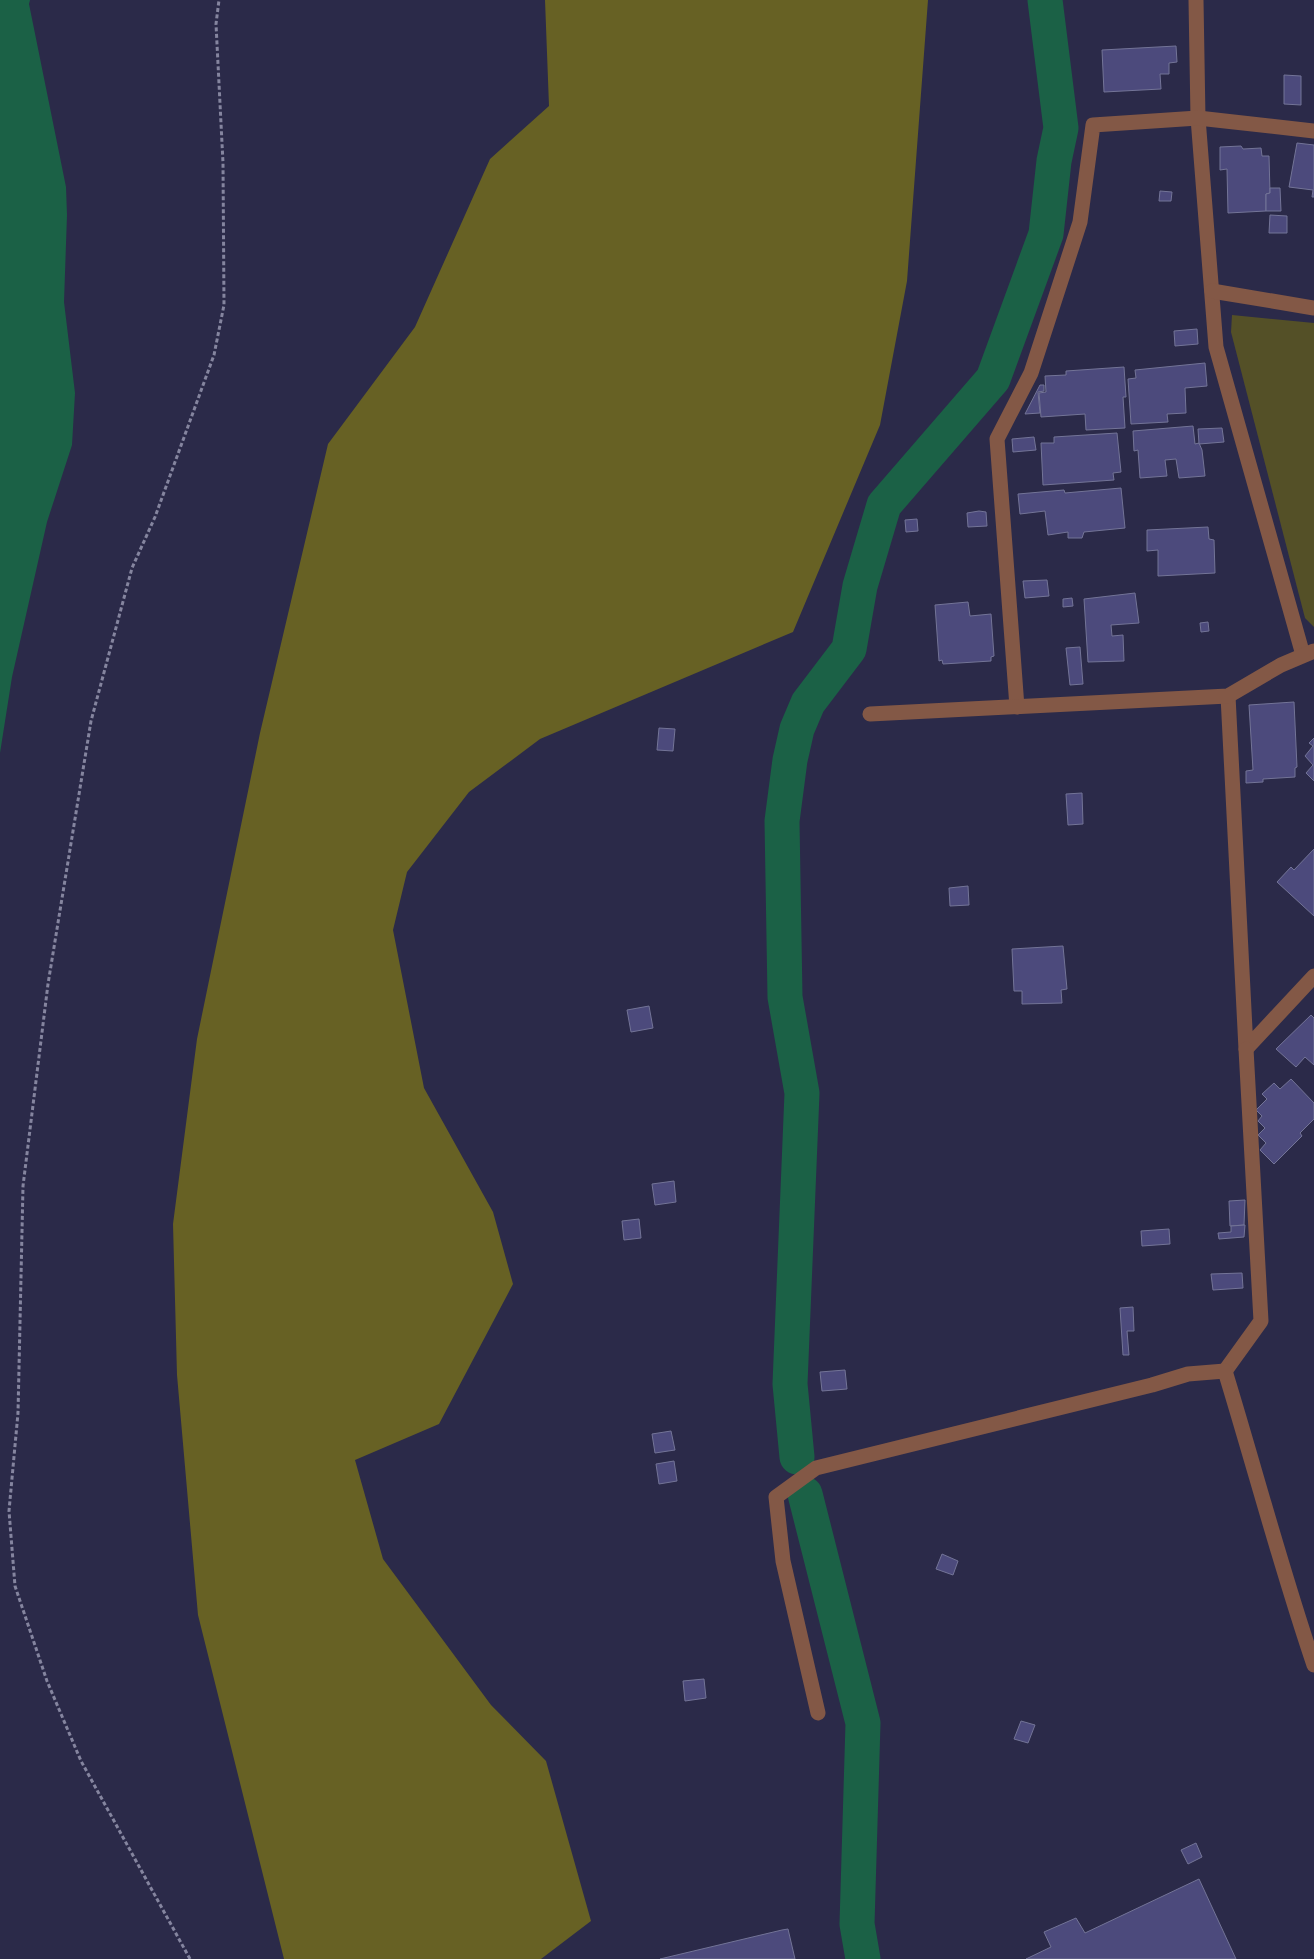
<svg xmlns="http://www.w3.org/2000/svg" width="1314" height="1959" viewBox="0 0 1314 1959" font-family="'Alegreya Sans',sans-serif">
<rect width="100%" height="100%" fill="#2b2a49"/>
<path fill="#545027" d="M1232,315L1314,323V627L1305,618L1231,332Z"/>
<path fill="#676124" d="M545,0H928L907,281L880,425L793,632L540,739L469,792L407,872L393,930L424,1088L493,1212L513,1284L439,1424L355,1460L383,1559L491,1705L546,1761L591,1921L541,1959H284L198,1615L177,1375L173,1224L197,1039L260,733L328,444L415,327L490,159L549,106Z"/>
<path fill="#1b6146" d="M0,0H30L29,4L66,187L67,215L64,302L75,393L72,445L47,522L12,677L0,753Z"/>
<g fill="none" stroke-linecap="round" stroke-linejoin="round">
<g stroke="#1b6146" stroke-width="35">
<path d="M797,1457L790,1384L802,1093L785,997L782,821L790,760L797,729L808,703L849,649L860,586L884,505L993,379L1046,234L1054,161L1061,128L1045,0"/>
<path d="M805,1494L863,1723L857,1924L863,1959"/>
</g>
</g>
<g fill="#4c4a7c" stroke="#737497">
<path d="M1176,46L1177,62L1169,63V74H1160L1161,89L1104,92L1102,50Z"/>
<path d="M1284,75L1301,76V105L1284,104Z"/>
<path d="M1297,143L1314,145V197H1312L1313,190L1289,187Z"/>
<path d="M1241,146L1243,149L1261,148L1262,156H1269L1270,193L1266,194V211L1228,213L1227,169L1220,170V147Z"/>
<path d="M1270,188H1280L1281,211H1266V194L1270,193Z"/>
<path d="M1160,191L1172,192L1171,201H1159Z"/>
<path d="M1270,215L1287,216V233H1269Z"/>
<path d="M1197,329L1198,344L1175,346L1174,331Z"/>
<path d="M1205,363L1207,386L1185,388L1186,413L1167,414L1168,422L1131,424L1128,379L1136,378L1135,370Z"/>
<path d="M1124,367L1126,397H1123L1125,428L1086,430L1085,414L1041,417L1039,393L1046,392L1045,376L1066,375V371Z"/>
<path d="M1040,385H1044V391L1038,392L1040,413L1025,414Z"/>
<path d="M1193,426L1195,444L1199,443L1202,450L1205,476L1179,478L1176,459L1165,460L1167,476L1140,478L1138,450L1134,451L1133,431Z"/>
<path d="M1222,428L1224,442L1199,444L1198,429Z"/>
<path d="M1117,433L1121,472L1113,473L1114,480L1043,485L1041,443H1054V437Z"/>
<path d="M1034,437L1036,450L1013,452L1012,439Z"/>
<path d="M1121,488L1125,528L1084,532L1082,538H1068V532L1048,535L1045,511L1020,514L1018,494L1064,490L1065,493Z"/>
<path d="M979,511L986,512L987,526L968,527L967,513Z"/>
<path d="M917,519L918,531L906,532L905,520Z"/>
<path d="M1208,527L1209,539L1214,540L1215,573L1158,576V550L1147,551V530Z"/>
<path d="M1047,580L1049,596L1025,598L1023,581Z"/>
<path d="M1135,593L1139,623L1111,625L1112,636L1123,635L1124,661L1088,662L1084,599Z"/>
<path d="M1072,598L1073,606L1063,607V599Z"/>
<path d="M968,602L970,616L991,614L994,656L991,657V661L943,664L942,660L939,661L935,605Z"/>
<path d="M1208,622L1209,631L1201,632L1200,623Z"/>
<path d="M1080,647L1083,684L1070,685L1066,648Z"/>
<path d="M1294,702L1297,767L1295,768V777L1263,779V782L1246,783V771L1253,770L1249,705Z"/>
<path d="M659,728L675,729L673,751L657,750Z"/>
<path d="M1314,738V781L1306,773L1313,765L1305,756L1313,746L1309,743Z"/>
<path d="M1082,793L1083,824L1068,825L1066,794Z"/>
<path d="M1314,849V916L1277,882L1291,867L1294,870Z"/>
<path d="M968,886L969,905L950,906L949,888Z"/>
<path d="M1063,946L1067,989L1061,990L1062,1003L1022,1004V991H1014L1012,949Z"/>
<path d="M649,1006L653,1028L631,1032L627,1010Z"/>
<path d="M1311,1015L1314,1018V1065L1305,1057L1296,1067L1276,1049Z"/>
<path d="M1291,1079L1314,1103V1119L1300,1133L1302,1136L1274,1164L1260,1150L1266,1143L1258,1135L1265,1128L1258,1121L1262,1116L1256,1110L1267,1099L1262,1094L1274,1083L1280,1089Z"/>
<path d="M674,1181L676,1202L655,1205L652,1184Z"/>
<path d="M1245,1200L1244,1225L1230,1226L1229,1201Z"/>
<path d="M639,1219L641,1238L624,1240L622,1221Z"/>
<path d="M1245,1225L1244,1237L1219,1239L1218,1233L1231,1232V1226Z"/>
<path d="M1169,1229L1170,1244L1142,1246L1141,1231Z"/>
<path d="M1242,1273L1243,1288L1213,1290L1211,1274Z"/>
<path d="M1133,1307L1134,1331H1127L1129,1355H1123L1120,1308Z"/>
<path d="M845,1370L847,1389L822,1391L820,1372Z"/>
<path d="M671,1431L675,1450L655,1453L652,1434Z"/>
<path d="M674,1461L677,1481L659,1484L656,1464Z"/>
<path d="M942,1554L958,1561L953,1575L936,1569Z"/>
<path d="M704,1679L706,1698L685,1701L683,1681Z"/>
<path d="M1021,1721L1035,1725L1028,1743L1014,1739Z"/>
<path d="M1196,1843L1202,1857L1188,1864L1181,1850Z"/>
<path d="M1199,1879L1236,1959H1026L1051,1947L1044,1932L1076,1918L1085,1933Z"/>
<path d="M788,1929L795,1959H660L782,1930Z"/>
</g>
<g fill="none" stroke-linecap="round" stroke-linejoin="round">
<path stroke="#85859f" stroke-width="3" stroke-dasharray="4 2.5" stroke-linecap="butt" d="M190,1959L81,1761L47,1681L15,1586L9,1511L18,1413L23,1186L48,984L91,721L132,568L155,517L214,355L224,305L223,163L216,24L219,0"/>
<g stroke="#835846" stroke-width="15">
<path d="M1196,0L1198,118L1216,347L1303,655"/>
<path d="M1212,291L1314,308"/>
<path d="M1228,696L1246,1049L1314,976"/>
<path d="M1017,707L997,439L1031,373L1080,222L1093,125L1198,118L1314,131"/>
<path d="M870,714L1228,696L1281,665L1314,651"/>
<path d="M1225,1371L1261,1321L1246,1049"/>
<path d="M818,1713L783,1561L776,1497L816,1468L1152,1385L1188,1374L1225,1371C1255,1469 1281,1568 1314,1665"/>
</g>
</g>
</svg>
